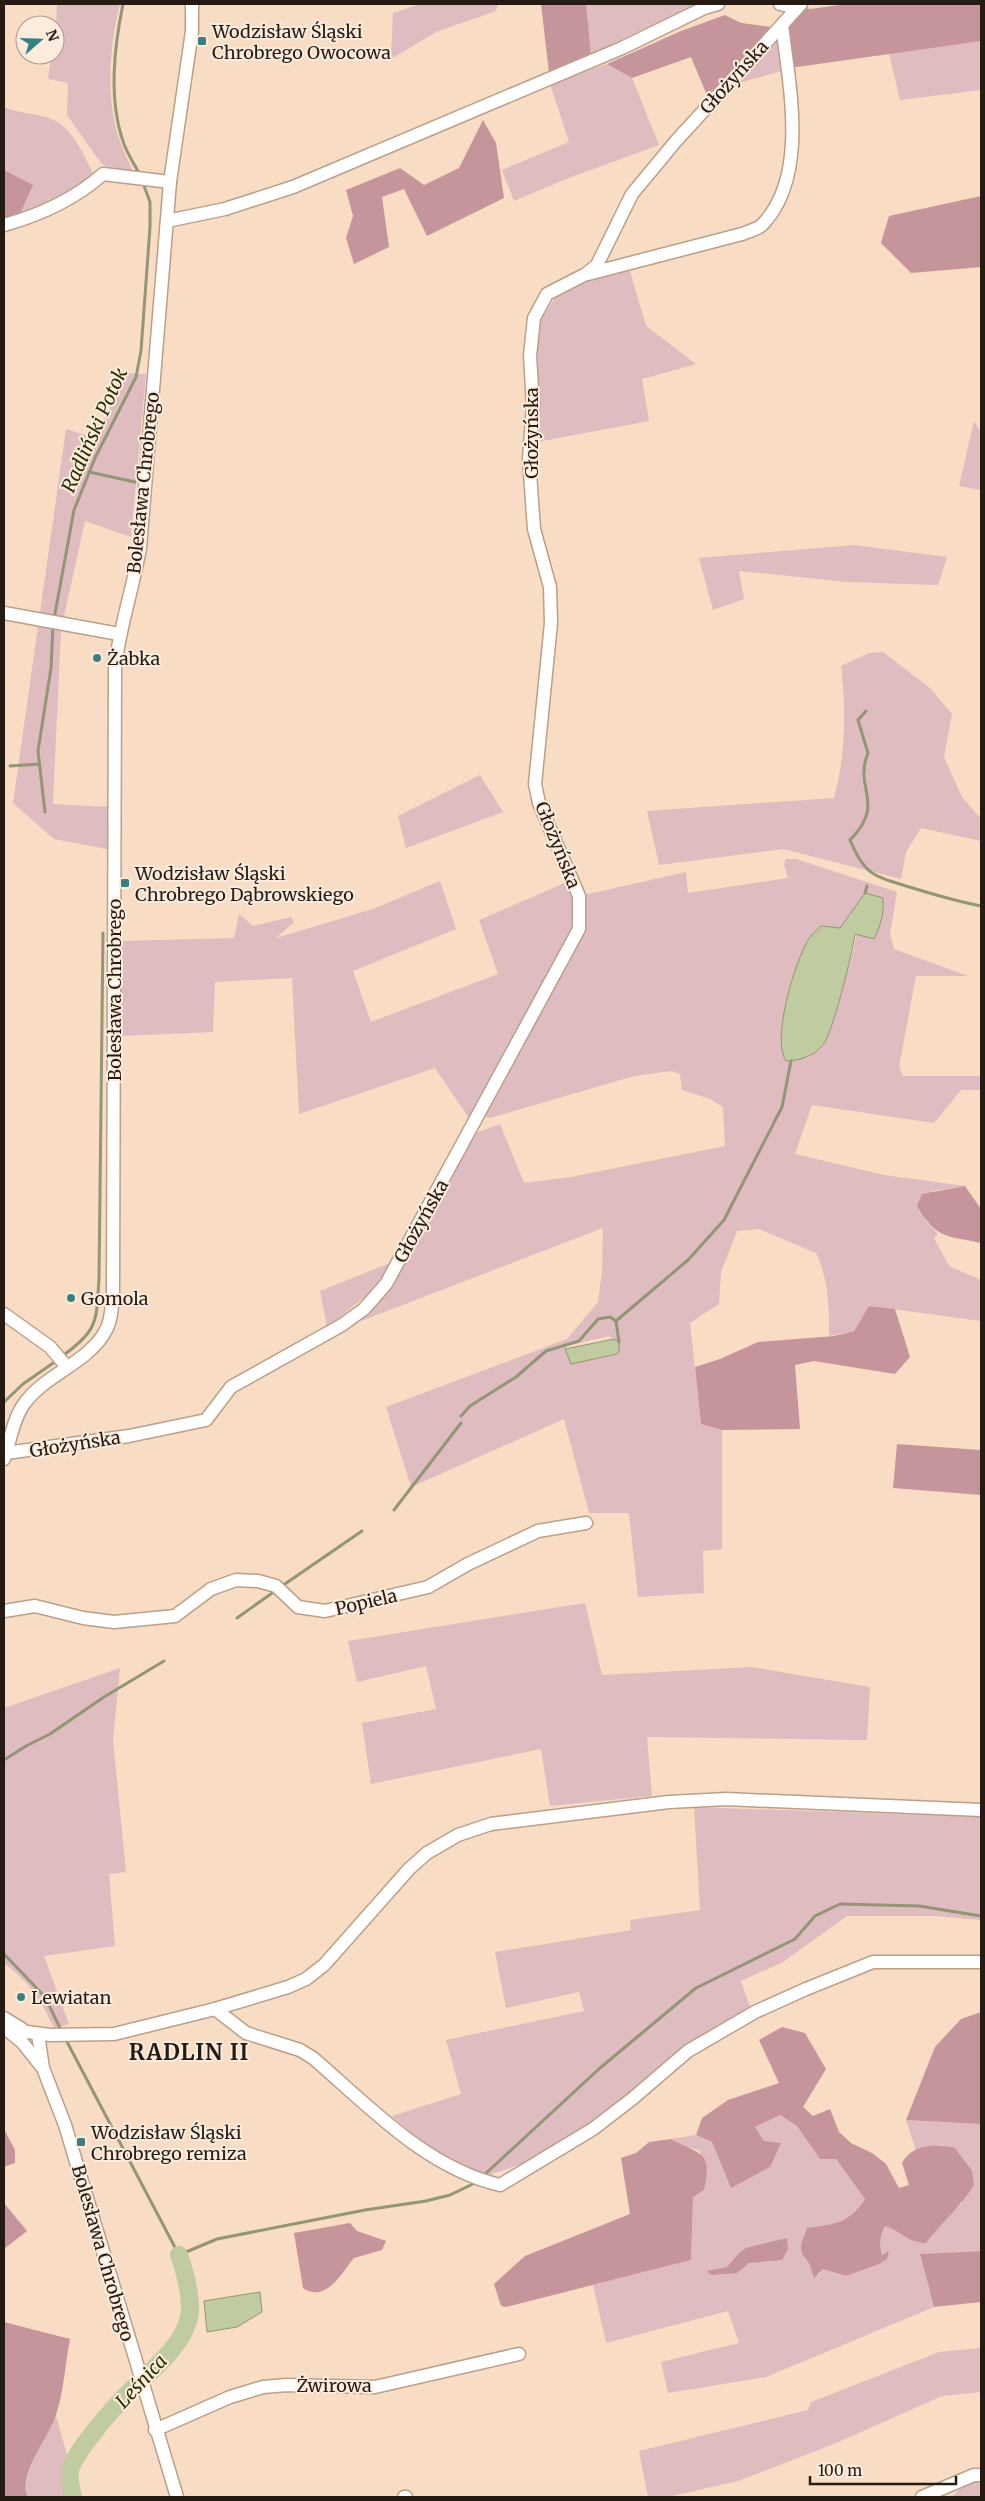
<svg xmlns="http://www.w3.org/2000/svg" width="985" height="2501" viewBox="0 0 985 2501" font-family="Merriweather,serif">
<rect width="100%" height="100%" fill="#f8dcc3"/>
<g fill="#debcbf" fill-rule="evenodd">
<path d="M57,4H120C111,39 107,83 114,119C117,138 126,156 134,174L113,171L101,163L67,115L68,83L48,79L51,55H55Z"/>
<path d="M420,4H498L496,11L436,32L391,59L393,13Z"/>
<path d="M586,4H696L591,54Z"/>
<path d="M777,36L781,41L785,70L735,84Z"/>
<path d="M981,41V90L900,100L889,53Z"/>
<path d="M607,64L632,78L659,145L566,179L514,201L502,170L569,142L550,84Z"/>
<path d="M4,107C19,114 39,113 54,120C75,131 84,157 95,177L78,190L20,214L32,185L4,170Z"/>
<path d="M629,268L646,326L696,364L642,379L649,421L537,442L538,324L555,298L591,280Z"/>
<path d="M127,373L146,374L131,537L85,521L61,630L53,804L108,807L107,849L54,839L13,803L66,429L95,438Z"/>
<path d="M974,421L981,433V490L959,486Z"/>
<path d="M854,545L947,557L938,585L848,582L739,571L744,599L713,610L699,558Z"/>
<path d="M883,652L930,688L952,714L944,757L962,797L981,819V841L921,828L906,852L901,879L783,849L659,865L647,811L834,798C846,754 846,710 841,666L869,653Z"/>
<path d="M480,775L503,812L406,848L398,816Z"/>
<path d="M786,859H796L897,892L890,934L894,949L968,976H916L899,1067L903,1076H981V1090H961L934,1123L812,1105L795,1154L884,1175L965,1186L932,1191L926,1221L938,1234L934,1238L949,1266L981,1280V1321L870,1306L854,1331L829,1336C829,1306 829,1281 816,1253L759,1229L737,1231L721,1272L719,1304L690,1323L701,1424L722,1430V1549L703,1551L704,1593L638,1597L629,1513H589L564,1419L411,1487L386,1407L567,1339L598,1302L602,1271L603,1228L361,1321L394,1281L473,1134L500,1124L524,1183L571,1177L725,1146L723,1107L710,1099L682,1090L680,1074L671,1071L634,1076L490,1118L482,1116L585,928L584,895L686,872L688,893L788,878L784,864ZM865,893L853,952L824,1045L806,1059L821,926L840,928ZM609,1336L614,1339L617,1354L571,1364L566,1346Z"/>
<path d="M440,881L456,929L353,971L371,1022L498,974L479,920L565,883L571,888L575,904L569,940L471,1121L435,1068L299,1114L292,978L215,982L213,1032L121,1036L120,941L234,938L239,914L253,926L291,917L294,922L276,938L373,909Z"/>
<path d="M390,1263L373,1290L327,1327L320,1291Z"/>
<path d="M585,1603L602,1675L752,1667L870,1687L867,1740L647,1737L652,1796L550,1806L541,1749L371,1784L362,1723L436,1709L426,1666L357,1682L348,1641Z"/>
<path d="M120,1668L113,1740L126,1872L109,1874L115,1946L44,1956L69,2024L54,2028C42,2002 28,1979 4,1964V1708Z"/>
<path d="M694,1807L981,1817V1920L935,1916H847L783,1962L741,1981L751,2010L569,2148L492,2174L490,2179L421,2145L422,2142L392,2116L461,2094L446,2040L584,2011L579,1992L506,2008L495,1952L631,1930L630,1920L700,1910Z"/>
<path d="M780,2115L797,2126L820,2159H836L865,2199C853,2216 839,2225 818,2226L810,2268L819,2275L823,2269L846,2276L889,2252L882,2255C879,2245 880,2235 885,2225L896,2229L918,2243L962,2203L943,2145L927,2146L916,2150L906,2120L981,2124V2251L920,2254L934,2307L766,2377L668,2393L661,2362L739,2343L728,2311L606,2343L593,2285L691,2260L693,2197L704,2190L707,2169L699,2150L686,2147L671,2139L696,2135L712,2142L731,2187L770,2167L764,2141L755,2127Z"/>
<path d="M981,2348V2392L942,2396L834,2444L738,2481L668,2497H648L639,2451L808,2410L811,2402L939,2352Z"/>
<path d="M56,2416L79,2497H28C19,2478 47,2434 56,2416Z"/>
<path d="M977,2481H981V2497H952L961,2487Z"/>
</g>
<g fill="#c6959b">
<path d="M541,4H586L591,54L549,73Z"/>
<path d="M847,4H981V41L790,68L786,26L803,7L810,9Z"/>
<path d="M725,15L741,23L771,27L715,89L706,93L691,57L632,78L607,64L681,31Z"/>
<path d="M483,120L496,143L504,198L427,236L404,189L382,197L389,247L354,264L346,238L353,216L346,190L400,168L424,185L459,168Z"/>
<path d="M4,170L33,185L20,214L4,219Z"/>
<path d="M981,196V267L911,273L881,243L889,216Z"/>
<path d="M965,1186L981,1209V1243C946,1235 937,1240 917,1206L922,1194Z"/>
<path d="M869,1306L895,1309L910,1357L895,1374L814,1361L795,1365L800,1429L722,1430L701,1424L695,1367L720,1359L758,1342L834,1336L854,1331Z"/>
<path d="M897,1444L981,1450V1495L893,1488Z"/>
<path d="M981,2012V2124L906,2120L935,2047L961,2019Z"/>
<path d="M782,2027L805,2033L826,2069L803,2107L813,2116L830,2109L839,2132L851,2143L872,2153L886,2164L899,2188L909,2185L902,2163C912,2144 936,2143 955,2148L972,2171L974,2185C961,2206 942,2222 926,2243C911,2244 899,2230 885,2226C880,2234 879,2245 882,2255L889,2251L887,2259L879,2264L846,2276L823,2269L814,2278L809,2263L802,2254L801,2245L807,2228C834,2224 848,2224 865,2199L836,2159H820L797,2126L780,2115L755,2127L764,2141L781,2143L770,2167L731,2188L712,2142L696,2135L702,2118L728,2100L779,2083L759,2040Z"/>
<path d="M4,2129L15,2150V2163L4,2167Z"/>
<path d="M671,2139C700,2155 713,2150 704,2190L693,2197L691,2260L506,2307L501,2306L494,2284L525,2256L630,2214L621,2158L636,2153L649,2142Z"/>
<path d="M4,2203L27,2231L4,2249Z"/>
<path d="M350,2223L357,2231L386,2241L382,2250L354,2258C342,2272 326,2304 303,2288L294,2233Z"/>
<path d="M787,2238L788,2249L782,2260L749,2263L737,2273L711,2275L707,2271L727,2267L740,2252L746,2248Z"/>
<path d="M981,2251V2302L934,2307L920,2254Z"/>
<path d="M4,2322L70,2339C65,2364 64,2391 56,2415C49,2437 17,2475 28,2497H4Z"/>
</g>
<g fill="#c0cba0" stroke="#929675">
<path d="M865,893L883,898C884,913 881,925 874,939L855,934C853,951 832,1035 823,1045C813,1057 800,1060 786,1061C771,1039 795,962 808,940C811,935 817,930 821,926L840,928Z"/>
<path d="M614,1339L619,1342V1352L617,1354L571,1364L565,1349Z"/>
<path d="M260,2292L262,2312L237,2327L207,2332L204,2301Z"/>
</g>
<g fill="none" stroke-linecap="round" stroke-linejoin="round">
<g stroke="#929675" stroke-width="3">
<path d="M123,4C114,48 108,100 124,144C128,155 135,165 140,175"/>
<path d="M89,472L135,482"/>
<path d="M54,619L74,510L95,458L136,377L141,351L150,227V202L143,183"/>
<path d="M866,711L858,720L868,753C853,789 887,803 850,840C864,874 873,876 906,886C932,894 955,901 981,906"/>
<path d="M10,766L39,764"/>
<path d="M45,812L38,751L51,668L53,625"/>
<path d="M865,893L867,886"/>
<path d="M616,1321L619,1342"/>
<path d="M61,1357C99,1330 96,1322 99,1279L103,933"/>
<path d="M4,1402L23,1384L56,1361"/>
<path d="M461,1416L470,1406L516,1377L546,1351L579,1341L598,1319L610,1317L616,1321L688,1260L724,1220L782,1107L791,1061"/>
<path d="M394,1510L461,1423"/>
<path d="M282,1586L362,1531"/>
<path d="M237,1618L275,1591"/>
<path d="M4,1760L26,1746L50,1734L104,1697L164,1661"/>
<path d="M4,1954L45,1997L61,2030"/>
<path d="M65,2038L179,2255L217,2239L365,2210L426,2201L450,2195L477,2182"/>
<path d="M483,2176L600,2068L696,1988L795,1939L815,1916L840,1904L919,1906L981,1916"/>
</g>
<path stroke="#c0cba0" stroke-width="18" d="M73,2497C71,2489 68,2475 71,2467C79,2447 113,2408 129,2392C151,2370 190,2342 190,2308C190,2290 185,2272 179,2255"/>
<g stroke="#baa089" stroke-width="15">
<g id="minor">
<path d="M780,4L797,8"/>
<path d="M167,221L225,209L293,187L622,48L704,8L718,4"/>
<path d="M4,225C40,215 75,199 103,174L170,182"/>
<path d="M588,274L742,234C749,231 759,229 763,224C809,175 789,85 782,25"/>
<path d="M4,613L119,634"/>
<path d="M4,1314L50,1347L67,1367"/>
<path d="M6,1453L129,1436L206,1420L231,1387L342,1325L364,1309L386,1284L579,929V896L539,803L535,784L551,623L550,587L534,529L529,459L533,405L530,356L534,318L547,294L586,274L597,265L632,194L676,141L801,4"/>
<path d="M4,1459C10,1442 13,1419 24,1404C45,1374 89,1363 106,1330C112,1319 112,1304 113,1292L115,666C120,626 133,588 140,548L170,182L192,31V4"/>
<path d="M4,1611L35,1606L83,1618L114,1622L175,1616L211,1589L236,1580L258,1581L276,1586L298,1607L325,1611L428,1587L468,1564L538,1531L586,1523"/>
<path d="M215,2009L246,2033L300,2050L313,2058C369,2106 426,2168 500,2185L593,2129L632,2099L688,2051L755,2012L806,1989L873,1962H981"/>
<path d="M4,2018L22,2029"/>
<path d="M4,2029L50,2035L114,2034L215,2009L288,1987L306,1979L324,1965L409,1869L427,1853L458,1835L491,1824L669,1802L726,1799L981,1810"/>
<path d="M6,2029L22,2042L42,2067"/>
<path d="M38,2034L43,2068L65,2125L177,2497"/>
<path d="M155,2430L230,2397L263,2387L287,2385L375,2387L519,2354"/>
<path d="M404,2497H406"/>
<path d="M922,2497L974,2475H981"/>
</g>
</g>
<use href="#minor" stroke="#fff" stroke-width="12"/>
</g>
<g fill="#377f83" stroke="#fcecdd" stroke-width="2">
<rect x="197" y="36" width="10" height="10" rx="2.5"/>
<circle cx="97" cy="658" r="5"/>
<rect x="120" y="878" width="10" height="10" rx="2.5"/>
<circle cx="71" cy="1298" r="5"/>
<circle cx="21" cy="1997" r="5"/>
<rect x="76" y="2137" width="10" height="10" rx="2.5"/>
</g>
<g text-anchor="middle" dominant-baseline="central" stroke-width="4" stroke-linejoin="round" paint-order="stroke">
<g font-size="18" fill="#251b12" stroke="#fcecdd" text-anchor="start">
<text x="212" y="31">Wodzisław Śląski<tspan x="212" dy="21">Chrobrego Owocowa</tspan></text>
<text x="107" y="658">Żabka</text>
<text x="135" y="873">Wodzisław Śląski<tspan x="135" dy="21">Chrobrego Dąbrowskiego</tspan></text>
<text x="81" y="1298">Gomola</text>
<text x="31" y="1997">Lewiatan</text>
<text x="91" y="2132">Wodzisław Śląski<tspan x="91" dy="21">Chrobrego remiza</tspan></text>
</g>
<g font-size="18" fill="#251b12" stroke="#fcecdd">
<text transform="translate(734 77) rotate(-48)">Głożyńska</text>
<text transform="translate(531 433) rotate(-90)">Głożyńska</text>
<text transform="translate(143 483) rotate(-84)">Bolesława Chrobrego</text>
<text transform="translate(558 845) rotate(68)">Głożyńska</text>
<text transform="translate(114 990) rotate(-90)">Bolesława Chrobrego</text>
<text transform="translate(421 1221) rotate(-61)">Głożyńska</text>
<text transform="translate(75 1444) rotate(-9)">Głożyńska</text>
<text transform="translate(366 1602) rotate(-13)">Popiela</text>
<text transform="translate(103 2253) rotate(74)">Bolesława Chrobrego</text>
<text x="334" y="2385">Żwirowa</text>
</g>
<g font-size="19" font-style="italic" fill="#283000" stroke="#fcecdd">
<text transform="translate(94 430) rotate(-66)">Radliński Potok</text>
<text transform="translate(141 2381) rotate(-47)">Leśnica</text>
</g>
<g font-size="22" font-weight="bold" letter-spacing="1" fill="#251b12" stroke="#fcecdd">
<text x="189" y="2052">RADLIN II</text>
</g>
</g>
<rect width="985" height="2501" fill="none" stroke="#251b12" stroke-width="10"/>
<g transform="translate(40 40) rotate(70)"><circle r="24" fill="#fcecdd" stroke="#a6988c"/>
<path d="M0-4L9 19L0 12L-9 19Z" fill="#377f83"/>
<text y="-8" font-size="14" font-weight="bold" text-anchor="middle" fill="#251b12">N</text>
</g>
<path d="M810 2476v8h146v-8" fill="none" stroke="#251b12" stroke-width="2.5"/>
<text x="818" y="2476" font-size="15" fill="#251b12" stroke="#fcecdd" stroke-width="4" paint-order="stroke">100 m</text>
</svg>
